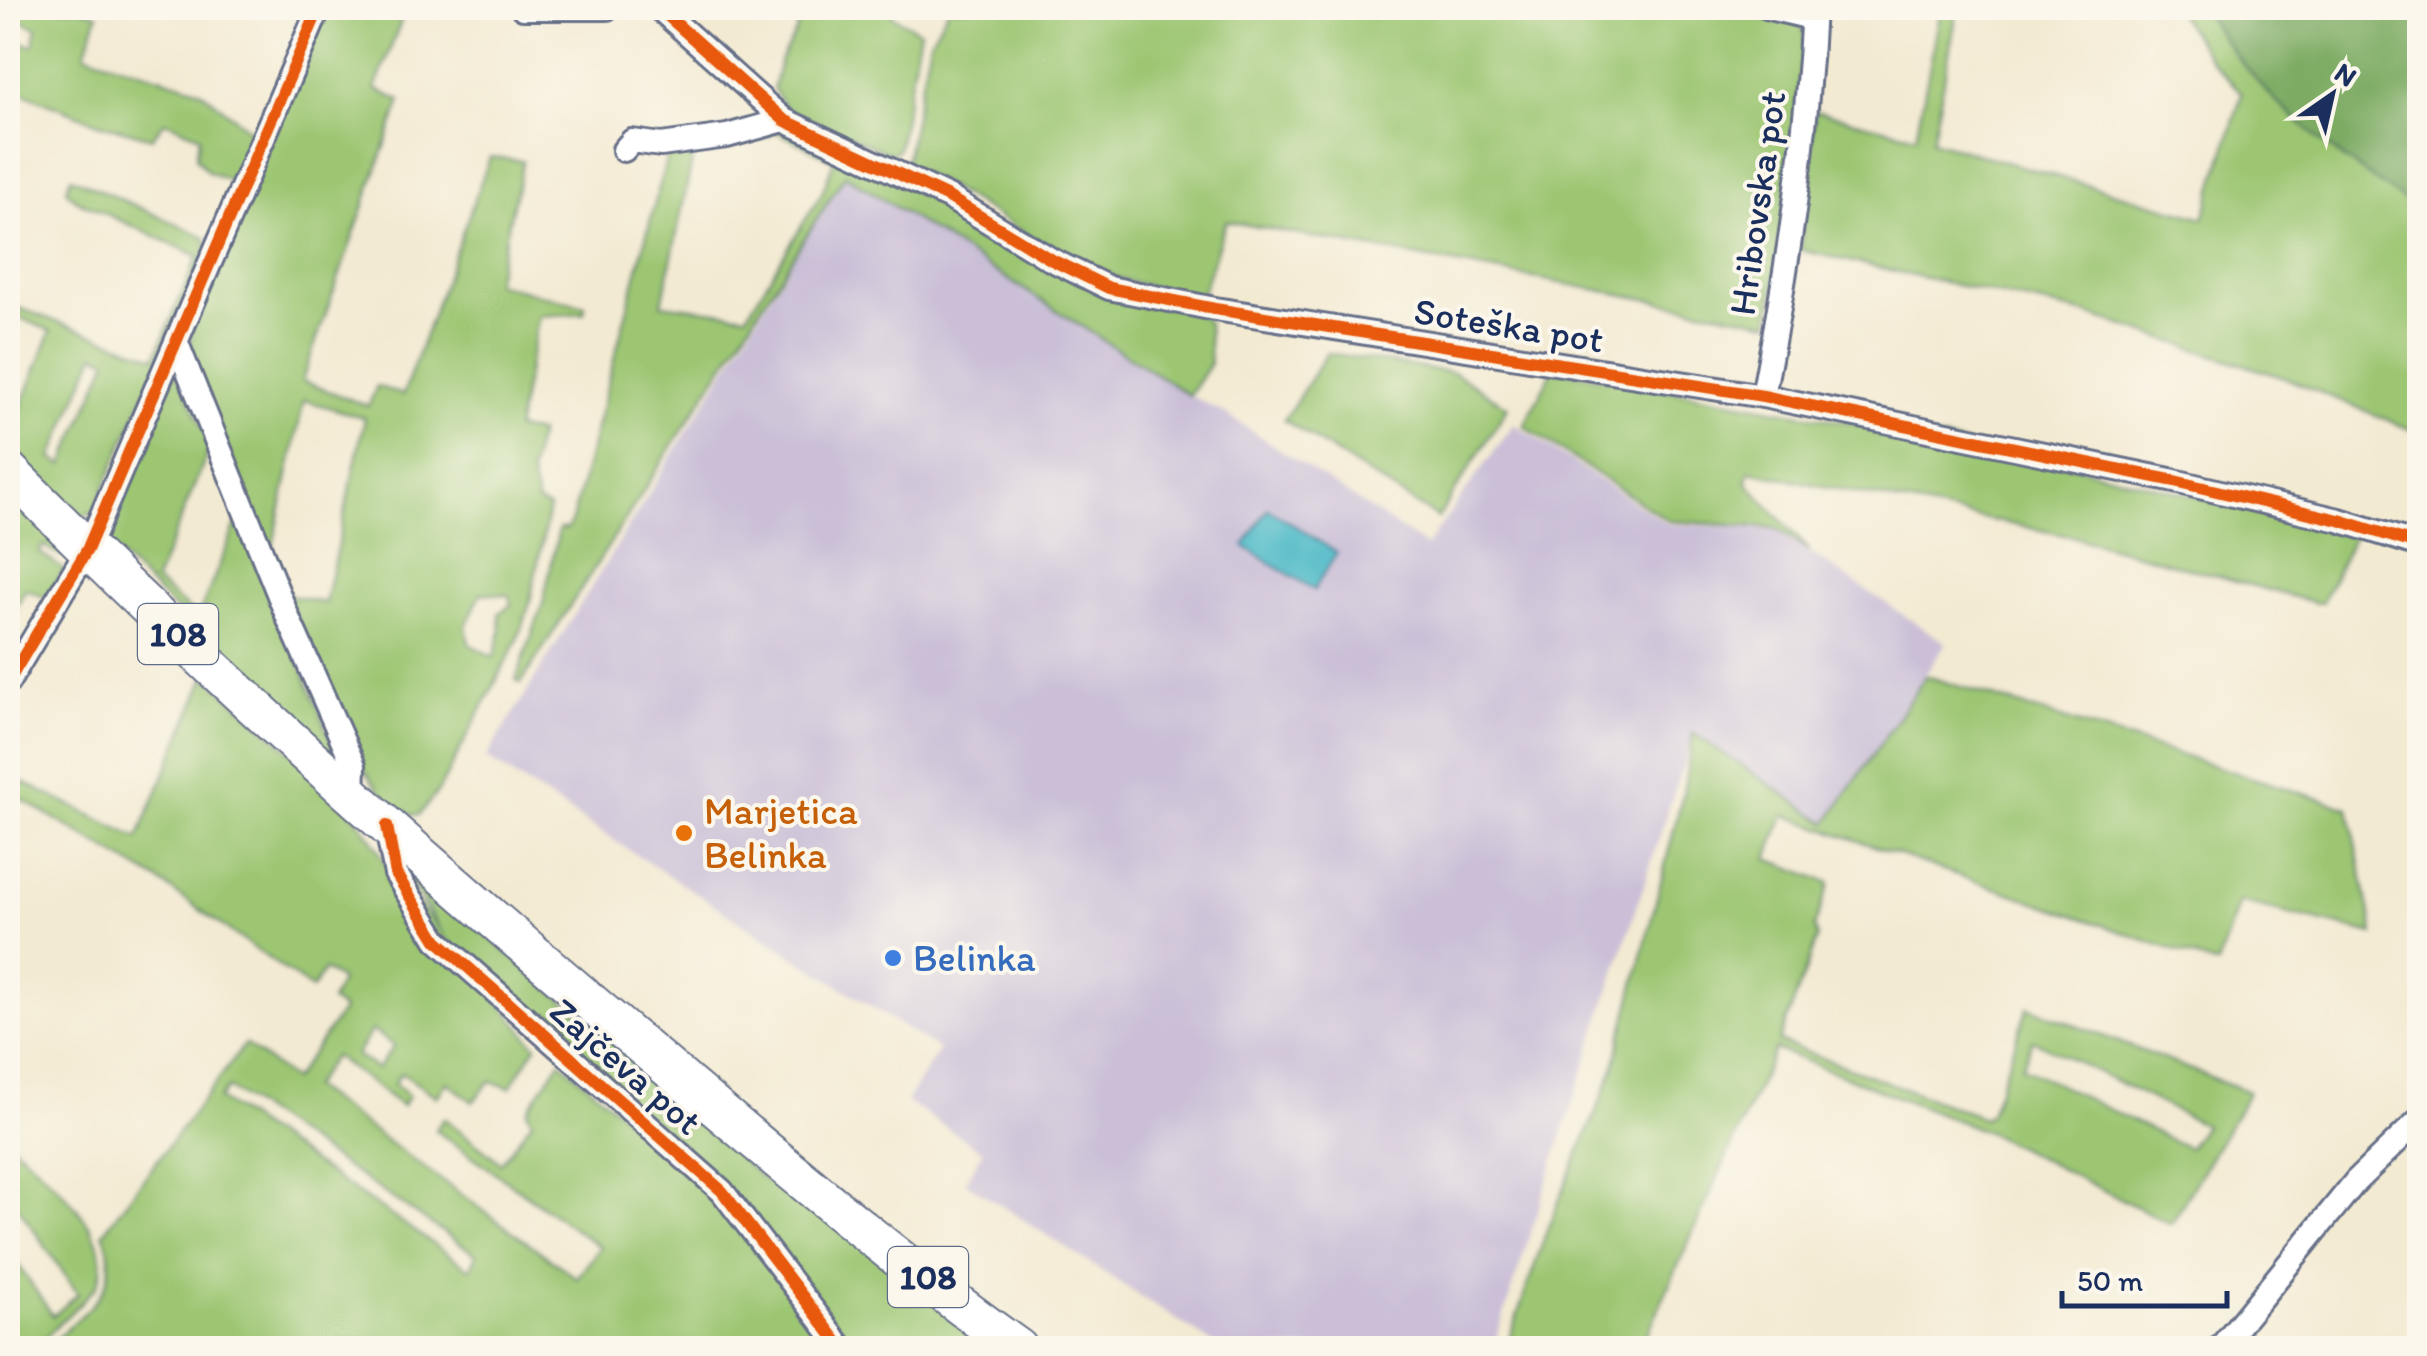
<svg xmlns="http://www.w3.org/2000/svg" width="2427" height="1356" viewBox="0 0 2427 1356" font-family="Itim,sans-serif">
<rect width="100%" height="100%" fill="#fbf7ec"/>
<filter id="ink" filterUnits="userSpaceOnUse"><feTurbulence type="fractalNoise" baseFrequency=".01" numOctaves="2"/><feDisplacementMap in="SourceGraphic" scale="20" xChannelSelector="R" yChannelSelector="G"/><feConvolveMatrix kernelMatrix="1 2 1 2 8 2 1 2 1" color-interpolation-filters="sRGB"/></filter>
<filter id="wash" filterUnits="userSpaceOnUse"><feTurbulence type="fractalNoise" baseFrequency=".0048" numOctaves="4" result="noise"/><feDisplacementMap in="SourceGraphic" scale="40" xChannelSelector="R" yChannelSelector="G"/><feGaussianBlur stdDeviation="2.25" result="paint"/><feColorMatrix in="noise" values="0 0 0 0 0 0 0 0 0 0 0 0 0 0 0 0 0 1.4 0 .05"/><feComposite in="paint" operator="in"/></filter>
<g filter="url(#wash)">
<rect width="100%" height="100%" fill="#f3ead2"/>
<path fill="#cabfd7" d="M845,175L1189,395L1226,414L1426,546L1514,424L1668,524L1774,529L1946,643L1827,824L1693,734L1493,1348H1220L965,1182L983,1151L906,1102L939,1050L486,758Z"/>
<g fill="#9cc672" stroke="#5c7a68" stroke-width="2.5" fill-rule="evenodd">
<path d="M8,8H79L98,14L85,54L199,89L255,134L237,184L208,172L196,157L200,136L165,121L152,138L98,123L8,87V38L33,46L37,28L8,16Z"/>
<path d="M330,8H406L375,89L401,101L302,381L368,406L377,386L403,395L490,157L523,161L495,283L585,306L584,313L539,316L516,429L539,433L530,472L538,503L549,508L529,606L516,643L439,790L419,815C366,820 303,637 286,594L325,603L365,418L304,400L270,560L190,360L191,332L318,22ZM481,593L509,595L511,605L499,613L501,632L494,657L469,644L466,626Z"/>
<path d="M799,8H893V16L920,31L898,149L892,155L785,108L773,88L780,61L797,30Z"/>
<path d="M949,8H1750L1799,21L1805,35L1770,322L1226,221L1201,297C1155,289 1108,279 1067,257C1012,228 962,191 905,165L930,41Z"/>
<path d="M1941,8H1958L1932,141L2204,218L2242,93L2211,61L2175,8H2202C2262,103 2327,148 2419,210V433L2288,379L2087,314L1800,250L1815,111L1916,136Z"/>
<path d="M787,128L880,170L1015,245L1192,308L1208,323L1210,364L1189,395L845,175L521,683L516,680L542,607L559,529H567L572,520L668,153L695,147L662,304L747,315L822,193L834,161L776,132L760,140L750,136Z"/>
<path d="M71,177L203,236L209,245L94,512L81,517L69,512L8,450V427L12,430L51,331L8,313V304L155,357L198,256L76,200L66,190ZM95,354L108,360L63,465L52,458Z"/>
<path d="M1327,353L1455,373L1508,407L1438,518L1284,420Z"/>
<path d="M1553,369L2028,455L2354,535L2322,602L2316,603L2079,538L1749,471L1747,483L1810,551L1775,528L1669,521L1524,426Z"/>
<path d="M176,370L211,445L155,581L198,617L240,515L339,760H332L104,541L108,520Z"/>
<path d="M8,486L71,556L58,555L44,545L39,552L64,570L47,599L26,589L8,622Z"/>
<path d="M206,676C254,721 364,806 385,864L536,1046L510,1088L490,1081L473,1102L447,1082L437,1097L401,1073L394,1084L409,1096L402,1106L334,1056L312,1087L577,1278L600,1247L435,1130L444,1118L501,1163L532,1121L527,1111L560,1061L709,1189L832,1348H47C83,1309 127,1293 103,1233L245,1044L293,1080L343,1010L331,1001L341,980L324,970L312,989L156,879L8,791V775L138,838ZM372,1030L394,1046L377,1069L356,1055ZM228,1088L477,1255L470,1269L219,1099Z"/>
<path d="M1926,676L2349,808L2374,934L2239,902L2217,965L1784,815L1768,859L1830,883L1814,927L1818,937L1779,1042L1984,1118L1990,1114L2028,1007L2249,1092L2171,1224L1989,1133L1775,1049L1641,1348H1506L1548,1227L1613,1071L1683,794L1693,733L1827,823ZM2033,1040L2204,1125V1126L2188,1148L2022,1067Z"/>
<path d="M406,867L693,1110L691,1115L764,1180L805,1200L1003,1348H848L765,1232L447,941L406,874Z"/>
<path d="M8,1141C41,1172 124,1235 96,1287L35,1348H8V1250L53,1316L78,1294L8,1192Z"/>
</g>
<path fill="#7dab64" stroke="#4c6d61" stroke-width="2.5" d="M2202,8H2419V210C2327,149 2262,103 2202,8Z"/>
<path fill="#4ebac8" stroke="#347493" stroke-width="2.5" d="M1268,508L1337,553L1314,590L1244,546Z"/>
</g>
<g filter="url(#ink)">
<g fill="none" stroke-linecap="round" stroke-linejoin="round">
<g stroke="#677087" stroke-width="28">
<g id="minor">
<path d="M523,8H607"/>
<path d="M659,8L784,120L950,198L1050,259L1109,288L1215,309L1763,396L2170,480L2339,520L2420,545"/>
<path d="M1769,8L1812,18"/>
<path d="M624,150L632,141L661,145L727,136L784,120"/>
<path d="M178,346L289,620L354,766L353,794"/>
<path d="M1763,396C1788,266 1807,140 1813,8"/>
<path d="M8,682L87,550L319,8"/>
<path d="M387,829L396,874L437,940L722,1191L842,1348"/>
<path d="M2220,1348L2356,1181L2420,1119"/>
</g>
</g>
<g stroke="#677087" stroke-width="42">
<path id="primary" d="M8,470C228,692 465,898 704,1098C806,1184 910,1271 1018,1348"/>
</g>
<use href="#minor" stroke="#fff" stroke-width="22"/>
<use href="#primary" stroke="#fff" stroke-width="38"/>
<g stroke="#fbf7ec" stroke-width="19">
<g id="cycleway">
<path d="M659,8L784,120L950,198L1050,259L1109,288L1215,309L1763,396L2170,480L2339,520L2420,545"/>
<path d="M8,682L87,550L319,8"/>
<path d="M387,826L396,874L437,940L722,1191L842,1348"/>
</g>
</g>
<use href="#cycleway" stroke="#e8590c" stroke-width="12"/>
</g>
</g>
<circle fill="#e8710a" stroke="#fbf7ec" stroke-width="4" cx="684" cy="833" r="10"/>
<circle fill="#3f7fe0" stroke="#fbf7ec" stroke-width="4" cx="893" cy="958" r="10"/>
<g text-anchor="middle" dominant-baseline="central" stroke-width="8" stroke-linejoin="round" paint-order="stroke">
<g fill="#fbf7ec" stroke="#5e6b89" stroke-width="2.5">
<rect x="138" y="604" width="80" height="60" rx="8"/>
<rect x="888" y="1247" width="80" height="60" rx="8"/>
</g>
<g font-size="35" font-weight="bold" fill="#1b2f5e">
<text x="178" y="634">108</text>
<text x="928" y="1277">108</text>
</g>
<g font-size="38" fill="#1b2f5e" stroke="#fbf7ec">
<text transform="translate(1757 203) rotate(-82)">Hribovska pot</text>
<text transform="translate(1509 325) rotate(9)">Soteška pot</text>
<text transform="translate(626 1066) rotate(41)">Zajčeva pot</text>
</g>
<g font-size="38" fill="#c56008" stroke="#fbf7ec" text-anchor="start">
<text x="704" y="811">Marjetica<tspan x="704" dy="44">Belinka</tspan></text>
</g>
<g font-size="38" fill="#366cbe" stroke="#fbf7ec" text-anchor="start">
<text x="913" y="958">Belinka</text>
</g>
</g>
<rect width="2427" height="1356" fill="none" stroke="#fbf7ec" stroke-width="40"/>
<g transform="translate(2332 95) rotate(34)" stroke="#fbf7ec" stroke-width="8" paint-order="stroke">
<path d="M0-8L18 38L0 25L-18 38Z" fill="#1b2f5e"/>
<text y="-15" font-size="28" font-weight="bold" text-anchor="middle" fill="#1b2f5e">N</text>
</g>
<path d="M2062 1291v15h165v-15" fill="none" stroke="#1b2f5e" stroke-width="5"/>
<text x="2077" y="1291" font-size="30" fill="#1b2f5e" stroke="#fbf7ec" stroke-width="8" paint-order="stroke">50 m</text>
</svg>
